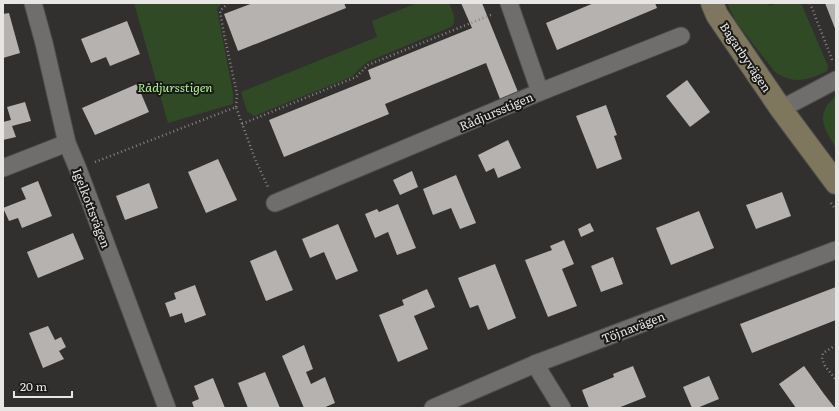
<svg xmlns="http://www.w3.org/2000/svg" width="839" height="411" viewBox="0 0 839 411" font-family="Literata,serif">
<rect width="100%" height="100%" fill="#32302e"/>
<g fill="#2f4a25">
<path d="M134,3H222L217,9L233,93V104L168,123Z"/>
<path d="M417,3H449C452,11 458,20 451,27L367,62L351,77L254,116L247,111L241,92L377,37L372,21Z"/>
<path d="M727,3H768L769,6L777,3H801L828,66L827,71C809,80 793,85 775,72L736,22Z"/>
<path d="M836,96V148C824,128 814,114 836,96Z"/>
</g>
<g fill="#b5b2b0">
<path d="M253,3H344L346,8L238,51L224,14Z"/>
<path d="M461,3H482L518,92L500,99L486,63L385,104L389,114L284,157L269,120L371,79L368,70L472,28Z"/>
<path d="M594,3H655L657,8L557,50L546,23Z"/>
<path d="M825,3H836V31Z"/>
<path d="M9,13L20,53L3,58V14Z"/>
<path d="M127,21L140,54L110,66L106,57L91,63L81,39Z"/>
<path d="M687,80L710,112L690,127L666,96Z"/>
<path d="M137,84L149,112L95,135L82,108Z"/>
<path d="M25,102L31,121L12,126L16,137L3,140V122L11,120L7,107Z"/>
<path d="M606,105L617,135L614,136L622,159L597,169L576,116Z"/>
<path d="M508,140L521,168L498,178L494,168L486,172L478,155Z"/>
<path d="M218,159L237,200L206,213L188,172Z"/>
<path d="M412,171L418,187L400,195L393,180Z"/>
<path d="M456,175L476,223L460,229L451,208L433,215L423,189Z"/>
<path d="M38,181L52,216L22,228L18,218L9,221L3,208L26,199L21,188Z"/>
<path d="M149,183L158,208L125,220L116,196Z"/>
<path d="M782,192L791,216L756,229L746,205Z"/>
<path d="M398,204L416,248L397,255L388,232L375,238L365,214L377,209L379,212Z"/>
<path d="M699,211L714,248L671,265L656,228Z"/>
<path d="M590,223L594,231L581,237L578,229Z"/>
<path d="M338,224L358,271L336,280L324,252L310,258L302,239Z"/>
<path d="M73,233L84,259L38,278L27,252Z"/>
<path d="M564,240L574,264L562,269L577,306L548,317L525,260L552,250L550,246Z"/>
<path d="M276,250L293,290L266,301L250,261Z"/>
<path d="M613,257L623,284L601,292L591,266Z"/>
<path d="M495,264L516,318L488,330L478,305L470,308L458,278Z"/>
<path d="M195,285L206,315L185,323L182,313L170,317L165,303L176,299L174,293Z"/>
<path d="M836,287V320L752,353L740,324Z"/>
<path d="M427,289L435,307L414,316L428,349L398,362L379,315L404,305L402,300Z"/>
<path d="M48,326L55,340L61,337L66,347L59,351L64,359L43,368L29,333Z"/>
<path d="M304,345L313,369L306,372L311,384L325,377L335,403L323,408H304L282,356Z"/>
<path d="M633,366L646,397L618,408H589L582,390L614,377L613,374Z"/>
<path d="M804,366L824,394L835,408H796L779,384Z"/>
<path d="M265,372L280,408H248L238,383Z"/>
<path d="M709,376L719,399L697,408H692L683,387Z"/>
<path d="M213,378L225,408H194L192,402L199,399L194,386Z"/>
</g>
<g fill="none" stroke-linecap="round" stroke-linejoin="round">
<g stroke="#4f4e4c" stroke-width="19">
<g id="street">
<path d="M33,3L44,43L67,143L78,169L167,408"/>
<path d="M509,3L540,92L681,36"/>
<path d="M781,109L836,80"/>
<path d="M3,168L67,143"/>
<path d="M275,203L540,92"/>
<path d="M535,364L562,408"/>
<path d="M433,408L535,364L836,250"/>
</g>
</g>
<g stroke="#4f4e4c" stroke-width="24">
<path id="secondary" d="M712,3L717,15L781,109L836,183"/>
</g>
<g stroke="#878684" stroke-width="2.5" stroke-dasharray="1 3" stroke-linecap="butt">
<path d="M228,3L220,11L224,34L237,94L236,107"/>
<path d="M810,3L833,62"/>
<path d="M242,124L356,77L368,65L493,14"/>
<path d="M95,162L236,107L255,159L268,187"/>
<path d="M831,203L836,210"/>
<path d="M836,345L823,353L822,359L825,366L836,380"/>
</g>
<use href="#street" stroke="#706e6c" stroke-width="17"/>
<use href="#secondary" stroke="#7f765e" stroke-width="22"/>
</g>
<g text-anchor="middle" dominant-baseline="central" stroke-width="4" stroke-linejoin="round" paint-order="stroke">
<g font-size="12" fill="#e7e6e5" stroke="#191817">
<text transform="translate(746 57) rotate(56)">Bagarbyvägen</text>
<text transform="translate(496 111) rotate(-23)">Rådjursstigen</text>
<text transform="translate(92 208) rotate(69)">Igelkottsvägen</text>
<text transform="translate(633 327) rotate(-21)">Töjnavägen</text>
</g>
<g font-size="12" font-style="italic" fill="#adf293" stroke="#191817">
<text x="175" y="87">Rådjursstigen</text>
</g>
</g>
<rect width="839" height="411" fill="none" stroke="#e7e6e5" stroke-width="8"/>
<path d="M14 391v6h58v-6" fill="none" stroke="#e7e6e5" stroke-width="2"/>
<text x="20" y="391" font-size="12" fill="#e7e6e5" stroke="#191817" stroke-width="3" paint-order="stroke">20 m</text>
</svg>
